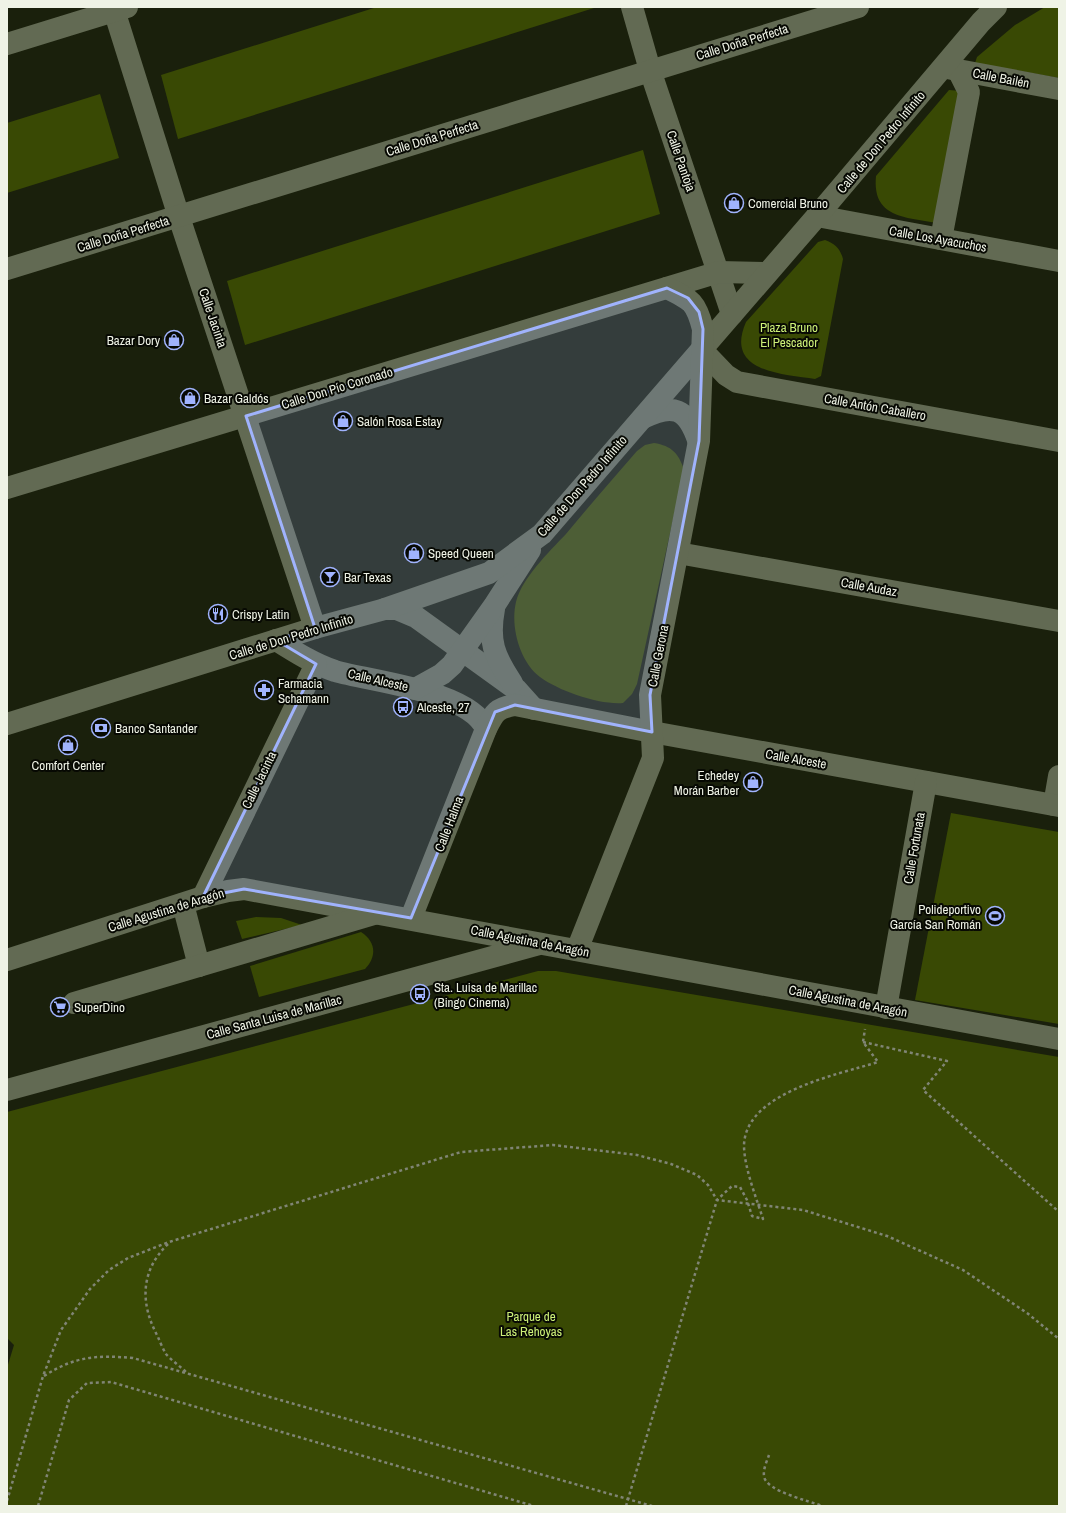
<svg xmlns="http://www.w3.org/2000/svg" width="1066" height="1513" viewBox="0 0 1066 1513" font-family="'Archivo Narrow',sans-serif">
<rect width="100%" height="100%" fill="#1a200c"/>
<g fill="#394904">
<path d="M377,7L594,8L178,139L161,75Z"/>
<path d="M1045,7H1059V78L975,63L977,57L1015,25Z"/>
<path d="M949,90L961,91L937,223C905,217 872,218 876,176Z"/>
<path d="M100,94L119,158L7,193V123Z"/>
<path d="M643,150L660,214L245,345L227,281Z"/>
<path d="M825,240C835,244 840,248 843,259L821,376L815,379C782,374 724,372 746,322L818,242Z"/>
<path d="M654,443C672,446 678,453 684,469L637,684L632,694L623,703C599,705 559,691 540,677C520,662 510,627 516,602C522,578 549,552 566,534C589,506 613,479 637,451L645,445Z"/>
<path d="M951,813L1059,832V1024L915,1000Z"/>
<path d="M256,917L281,918L302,925L242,939L236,921Z"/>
<path d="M361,932C376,942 377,956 365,969L259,997L250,966Z"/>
<path d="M538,971H556L1059,1057V1506H7V1368L14,1345L7,1338V1112Z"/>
</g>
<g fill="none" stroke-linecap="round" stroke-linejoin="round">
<g stroke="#808575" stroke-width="2.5" stroke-dasharray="3 3" stroke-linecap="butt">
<path d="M863,1042L947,1061L923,1090L1059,1212"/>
<path d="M168,1244C140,1271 140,1304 158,1337C160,1342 163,1349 166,1354C172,1361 180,1366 187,1373"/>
<path d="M44,1376C75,1356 97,1355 133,1358L652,1506"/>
<path d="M769,1455C767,1461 763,1469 764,1476C765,1491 810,1501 822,1506"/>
<path d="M7,1501L43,1376L61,1330L90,1289L109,1270L128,1258L169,1242L461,1152L553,1145L637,1155L671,1164L697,1175L708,1185L717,1200L803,1210L887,1236L963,1270L1027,1313L1059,1339"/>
<path d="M38,1506L69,1400L87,1383L111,1382L534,1506"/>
<path d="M626,1506L717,1200L732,1186L740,1187L747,1200L752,1216L763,1219C756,1197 744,1167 744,1145C746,1092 837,1075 878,1062L863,1042L865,1029"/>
</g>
<g stroke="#626a53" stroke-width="22">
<path d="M113,7L179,217L315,628"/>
<path d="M632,7L650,70L732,314"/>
<path d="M7,44L127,7"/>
<path d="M947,68L1059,89"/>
<path d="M817,216L1059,261"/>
<path d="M941,239L969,92L958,70"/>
<path d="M7,269L858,7"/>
<path d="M702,350L726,375L737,382L1059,441"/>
<path d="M643,418C673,403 687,408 698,440"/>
<path d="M7,488L719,272L767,273"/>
<path d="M678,553L1059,621"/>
<path d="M385,609H397L416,617L517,690L534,709"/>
<path d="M494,609C488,641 494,656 512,683"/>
<path d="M276,640C295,652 314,664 335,671C373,682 470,691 486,729"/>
<path d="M415,689L442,674L452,665L494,606L530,550"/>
<path d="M7,724L315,628L385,609L489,573L542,534L817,216L981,22L996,7"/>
<path d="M1054,805L1059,776"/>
<path d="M203,897L316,664"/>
<path d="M183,904L199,966"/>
<path d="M411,918L486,729C494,713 496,708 515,705L652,732L1059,806"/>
<path d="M577,950L653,758L650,695L699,441L703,329C696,302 692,300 667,288"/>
<path d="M7,960L203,897L228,891L244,889L1059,1039"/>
<path d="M74,1003L374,914"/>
<path d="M886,1008L926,782"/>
<path d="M7,1090L536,945"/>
</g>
</g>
<path fill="#a0b3fd" fill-opacity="0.2" stroke="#a0b3fd" stroke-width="3" stroke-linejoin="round" d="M667,288L688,298L699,312L703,329L699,441L650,695L652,732L515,705L495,712L411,918L244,889L203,897L316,664L276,640L315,628L246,416Z"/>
<defs>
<g id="shop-ring" transform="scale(1)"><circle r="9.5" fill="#070903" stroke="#a0b3fd" stroke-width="1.5"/><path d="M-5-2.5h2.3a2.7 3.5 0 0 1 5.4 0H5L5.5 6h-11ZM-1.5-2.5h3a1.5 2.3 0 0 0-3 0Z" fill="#a0b3fd"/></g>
<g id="bar-ring" transform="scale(1)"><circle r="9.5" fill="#070903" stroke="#a0b3fd" stroke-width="1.5"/><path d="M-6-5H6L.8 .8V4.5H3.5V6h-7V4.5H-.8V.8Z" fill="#a0b3fd"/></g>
<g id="restaurant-ring" transform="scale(1)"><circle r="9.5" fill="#070903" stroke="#a0b3fd" stroke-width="1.5"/><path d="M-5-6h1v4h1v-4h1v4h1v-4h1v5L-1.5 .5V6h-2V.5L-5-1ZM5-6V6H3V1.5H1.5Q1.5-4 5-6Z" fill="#a0b3fd"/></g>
<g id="pharmacy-ring" transform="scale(1)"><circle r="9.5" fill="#070903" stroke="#a0b3fd" stroke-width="1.5"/><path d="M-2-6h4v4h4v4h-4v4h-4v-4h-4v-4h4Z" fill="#a0b3fd"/></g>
<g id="bus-ring" transform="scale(1)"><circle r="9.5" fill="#070903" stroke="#a0b3fd" stroke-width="1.5"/><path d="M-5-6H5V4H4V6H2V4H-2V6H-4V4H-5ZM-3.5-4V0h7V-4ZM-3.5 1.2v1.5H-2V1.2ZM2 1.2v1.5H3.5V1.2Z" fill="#a0b3fd"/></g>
<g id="bank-ring" transform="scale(1)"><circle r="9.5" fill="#070903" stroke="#a0b3fd" stroke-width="1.5"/><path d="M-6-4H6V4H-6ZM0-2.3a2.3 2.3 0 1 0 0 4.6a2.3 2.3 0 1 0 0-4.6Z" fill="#a0b3fd"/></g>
<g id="stadium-ring" transform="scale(1)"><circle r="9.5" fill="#070903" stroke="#a0b3fd" stroke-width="1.5"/><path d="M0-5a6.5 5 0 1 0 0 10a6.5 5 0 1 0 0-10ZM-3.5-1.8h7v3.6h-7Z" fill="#a0b3fd"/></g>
<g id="supermarket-ring" transform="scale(1)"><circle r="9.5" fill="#070903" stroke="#a0b3fd" stroke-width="1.5"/><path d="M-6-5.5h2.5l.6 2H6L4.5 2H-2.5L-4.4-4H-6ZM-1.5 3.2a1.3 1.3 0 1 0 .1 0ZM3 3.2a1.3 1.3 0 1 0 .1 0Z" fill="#a0b3fd"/></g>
</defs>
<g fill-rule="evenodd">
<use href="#shop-ring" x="734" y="203"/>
<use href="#shop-ring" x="174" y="340"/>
<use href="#shop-ring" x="190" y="398"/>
<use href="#shop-ring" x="343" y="421"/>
<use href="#shop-ring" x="414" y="553"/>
<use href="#bar-ring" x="330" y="577"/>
<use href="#restaurant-ring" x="218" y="614"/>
<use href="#pharmacy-ring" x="264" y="690"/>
<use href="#bus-ring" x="403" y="707"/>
<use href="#bank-ring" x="101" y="728"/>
<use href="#shop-ring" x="68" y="745"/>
<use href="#shop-ring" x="753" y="782"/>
<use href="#stadium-ring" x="995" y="916"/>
<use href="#bus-ring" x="420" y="994"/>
<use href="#supermarket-ring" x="60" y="1007"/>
</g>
<g text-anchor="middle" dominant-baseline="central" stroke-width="4" stroke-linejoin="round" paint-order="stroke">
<g font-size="13" fill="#eff3e6" stroke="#070903">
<text transform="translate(742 42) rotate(-17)">Calle Doña Perfecta</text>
<text transform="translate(1001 78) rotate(11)">Calle Bailén</text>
<text transform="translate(432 138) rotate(-17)">Calle Doña Perfecta</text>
<text transform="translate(881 142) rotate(-50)">Calle de Don Pedro Infinito</text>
<text transform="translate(681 161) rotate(71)">Calle Pantoja</text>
<text transform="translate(123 234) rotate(-17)">Calle Doña Perfecta</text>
<text transform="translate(938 239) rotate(10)">Calle Los Ayacuchos</text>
<text transform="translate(213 318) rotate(71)">Calle Jacinta</text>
<text transform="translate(337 388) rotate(-17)">Calle Don Pío Coronado</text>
<text transform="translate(875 407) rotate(10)">Calle Antón Caballero</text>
<text transform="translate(582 486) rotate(-49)">Calle de Don Pedro Infinito</text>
<text transform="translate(869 587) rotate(10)">Calle Audaz</text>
<text transform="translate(291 637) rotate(-17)">Calle de Don Pedro Infinito</text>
<text transform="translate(658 656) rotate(-79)">Calle Gerona</text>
<text transform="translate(378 680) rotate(13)">Calle Alceste</text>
<text transform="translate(796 759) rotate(10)">Calle Alceste</text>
<text transform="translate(259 780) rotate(-64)">Calle Jacinta</text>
<text transform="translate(449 824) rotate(-69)">Calle Halma</text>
<text transform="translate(914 848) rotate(-80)">Calle Fortunata</text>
<text transform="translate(166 910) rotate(-17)">Calle Agustina de Aragón</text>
<text transform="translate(530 941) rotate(11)">Calle Agustina de Aragón</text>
<text transform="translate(848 1001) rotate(11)">Calle Agustina de Aragón</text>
<text transform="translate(274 1017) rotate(-15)">Calle Santa Luisa de Marillac</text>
</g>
<g font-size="13" fill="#eff3e6" stroke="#070903" text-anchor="start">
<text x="748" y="203">Comercial Bruno</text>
<text x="160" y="340" text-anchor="end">Bazar Dory</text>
<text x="204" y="398">Bazar Galdós</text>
<text x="357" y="421">Salón Rosa Estay</text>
<text x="428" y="553">Speed Queen</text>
<text x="344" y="577">Bar Texas</text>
<text x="232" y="614">Crispy Latin</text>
<text x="278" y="683">Farmacia<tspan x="278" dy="15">Schamann</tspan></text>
<text x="417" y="707">Alceste, 27</text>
<text x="115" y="728">Banco Santander</text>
<text x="68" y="765" text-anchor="middle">Comfort Center</text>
<text x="739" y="775" text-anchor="end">Echedey<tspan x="739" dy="15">Morán Barber</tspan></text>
<text x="981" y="909" text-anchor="end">Polideportivo<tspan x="981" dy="15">García San Román</tspan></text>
<text x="434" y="987">Sta. Luisa de Marillac<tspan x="434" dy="15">(Bingo Cinema)</tspan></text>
<text x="74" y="1007">SuperDino</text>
</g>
<g font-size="13" fill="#cdf078" stroke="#070903">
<text x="789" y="327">Plaza Bruno<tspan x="789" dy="15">El Pescador</tspan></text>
<text x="531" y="1316">Parque de<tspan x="531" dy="15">Las Rehoyas</tspan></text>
</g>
</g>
<rect width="1066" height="1513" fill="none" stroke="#eff3e6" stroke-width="16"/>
</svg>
